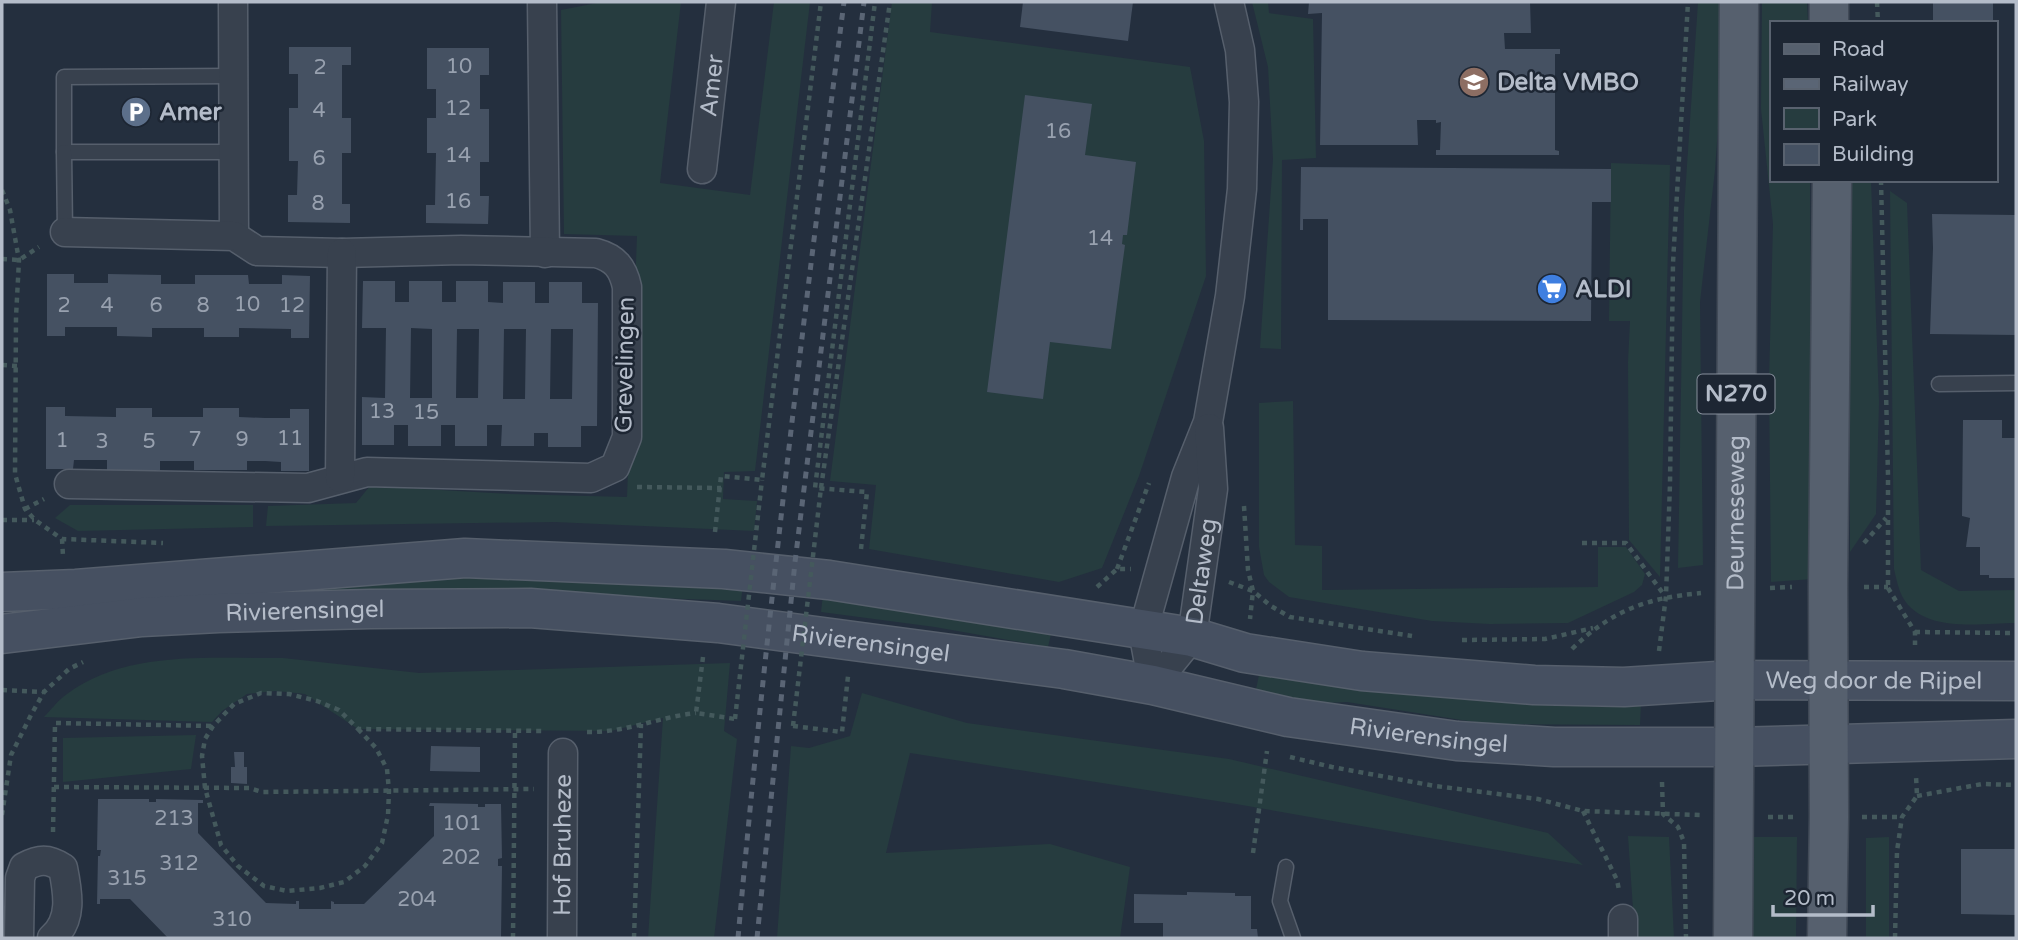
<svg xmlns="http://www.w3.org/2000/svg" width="2018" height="940" viewBox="0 0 2018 940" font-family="'Varela Round',sans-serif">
<rect width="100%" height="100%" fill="#242f3e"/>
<g fill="#263c3f">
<path d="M602,2H681L660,183L750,195L774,2H810L755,471L724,472L723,499L757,501L754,531L555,522L266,526L268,506L356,503L370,486L510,494L627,497L637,236L564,234L561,10Z"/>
<path d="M892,2H932L930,32L1190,67L1204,141L1206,276L1139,476L1102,568L1059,582L869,549L876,485L830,481Z"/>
<path d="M1252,2H1268L1269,13L1313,19L1316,158L1282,160L1281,349L1260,348L1273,159L1268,67Z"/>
<path d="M1698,2H1723V60L1715,170L1700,302L1703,565L1678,568L1684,210Z"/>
<path d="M1762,2H1807L1808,23H1771V180H1810L1813,579L1771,582L1769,381L1773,224L1761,109Z"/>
<path d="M1611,163L1670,165L1660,577L1629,540L1628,362L1630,321H1609Z"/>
<path d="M1847,180H1871L1879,402L1876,514L1850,552V269Z"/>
<path d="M1890,191L1907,203L1921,570L1959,591L2016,590V623C1981,623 1922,634 1902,596C1898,588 1896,577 1894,569Z"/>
<path d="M1293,401L1295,545L1322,546V590L1598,587V547H1626L1645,574L1642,585L1634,592L1568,623L1490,624L1432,621L1289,597L1269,582L1264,575L1259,547V403Z"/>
<path d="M70,505H253V527L78,531L55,518Z"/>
<path d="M512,576L743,585L741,601L550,594L189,603L253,584Z"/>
<path d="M823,594L1051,634L1048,647L935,627L821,612Z"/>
<path d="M283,658L419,673L730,663L724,731L737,739L714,938H648L663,718L611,731L358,729L305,694L276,691L247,694L222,711L212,722L44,717C51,710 58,700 67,694C127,649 213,659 283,658Z"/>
<path d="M1259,675L1357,687L1641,703L1640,725L1487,724L1347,702L1285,705L1255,694Z"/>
<path d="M862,693L967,723L1229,759L1548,833L1583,865L1236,804L910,753L886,853L1050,844L1130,867L1120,938H777L791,746L809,748L850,736Z"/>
<path d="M196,735L191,769L63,782V738Z"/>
<path d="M1628,836L1669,837L1674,938H1635Z"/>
<path d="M1752,837H1797L1796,938H1752Z"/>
<path d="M1889,837V938H1866V838Z"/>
</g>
<g fill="#455162" fill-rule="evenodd">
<path d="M1023,2H1133L1128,41L1020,27Z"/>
<path d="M1309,2H1530L1531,33H1504L1505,49H1560V54H1555V150L1559,151V155H1436V150H1440L1441,122L1436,123V120H1417L1418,145H1320L1322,13L1308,14Z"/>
<rect x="1933" y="2" width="60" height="21"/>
<path d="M289,47H351V65H342V118H351V153H342V204H350V223L288,222V195H297L298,161H289V108H298V74H289Z"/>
<path d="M427,48H489V75H480V109H489V162H480V196H489L488,224L426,223V205H435L436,153H427V118H436V89H427Z"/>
<path d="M1025,95L1092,104L1085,155L1136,162L1127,235H1123L1122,244L1125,245L1111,349L1050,342L1043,399L987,392Z"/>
<path d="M1301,167L1611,169V202H1592L1591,321L1328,320V219H1303V230H1300Z"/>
<path d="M1932,214L2016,215V335L1930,334L1933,248Z"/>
<path d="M47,274H74V283H108V274L161,275V284H195V275H248L249,284H282V275L310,276L309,338H291V329L239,328V337H204V328H152V337L117,336V327H65V336H47Z"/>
<path d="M363,281H395V302H409V281H442V302H456V281H488V302L503,303V282H535V303H549V282H582V303H598L597,426H581V447H548V433H534V446H501L502,425H487V446H455V425H441V446H408V425H394V445H362V397L385,398L386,328H362ZM411,328L432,329V398H410ZM457,329H479L478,398H456ZM504,329H526L525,399H503ZM551,329H573L572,399H550Z"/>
<path d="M46,407H65V416L116,417V408H152V417H203V408H239V417L265,418H290V409H309V471H281V462L265,461H247V470H194V461H160V470H107V460H74L73,469H46Z"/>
<path d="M1963,420H2002V438H2016V578H1989V575H1980V547H1966L1970,518L1962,516Z"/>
<path d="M431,746L480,747V772L430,771Z"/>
<path d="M234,752H244V767H247V784L231,783V767H235Z"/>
<path d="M98,799H149V802H156V799L203,800V803H198V833L266,903L296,904V901H299V909H331V901L334,902V904H364L434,836V806H429L430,803L478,804V807H485V804H501L502,858L498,859V866H502L501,938H168L130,899H100V904H97L98,856H100L101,850H97Z"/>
<path d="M1961,849H2016V915L1961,914Z"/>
<path d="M1187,892L1235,893V896H1251V929H1257L1258,938H1163V923H1134V894L1187,895Z"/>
</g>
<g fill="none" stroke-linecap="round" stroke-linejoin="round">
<g stroke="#565f6c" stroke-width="17">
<g id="lane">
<path d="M233,76L64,77V152H234"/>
<path d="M64,152L65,232"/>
<path d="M1939,384L2016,383"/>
<path d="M1286,867L1280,901L1293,938"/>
</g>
</g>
<g stroke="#565f6c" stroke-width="31">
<g id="street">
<path d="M542,2L545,253"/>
<path d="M233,3L234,236"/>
<path id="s1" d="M702,169L721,2"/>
<path d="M65,232L234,236L257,251L342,253L461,250L596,253C615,258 623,268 627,287V437L615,467L591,478L367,472L308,488L69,484"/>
<path d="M340,478L342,253"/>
<path d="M1153,685L1143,631L1186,477L1208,422L1230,296L1242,189L1244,102L1240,50L1229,2"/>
<path id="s2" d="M1153,685L1192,637L1213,489L1209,428"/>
<path d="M19,938L20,878L24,867C39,859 48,858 63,868C68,893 73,920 52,938"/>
<path id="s3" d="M562,938L563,753"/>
<path d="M1623,938V919"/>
</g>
</g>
<g stroke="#565f6c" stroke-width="41">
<g id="secondary">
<path id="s4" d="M2,592L76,589L465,558L724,569L829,580L1192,637L1245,653L1362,671L1534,685L1624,687L1733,680L2016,681"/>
<path id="s5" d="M2,634L142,617L218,613L370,609L530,608L718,623L1064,669L1153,685L1288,717L1457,741L1554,747H1733L2016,739"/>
</g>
</g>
<g stroke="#414a57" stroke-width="41">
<g id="primary">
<path d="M1829,2V23"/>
<path id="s6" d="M1733,938L1739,2"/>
<path d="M1827,938L1829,817L1828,586L1832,180"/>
</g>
</g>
<g stroke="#44595c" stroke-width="4.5" stroke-dasharray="5 5" stroke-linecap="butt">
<path d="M1877,2L1878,23"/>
<path d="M1881,180L1888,475V587"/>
<path d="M2,190L10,210L19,260L16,317L15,474L25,509L35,520L62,539L163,543"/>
<path d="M2,259L19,260L39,247"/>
<path d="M2,365L17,366"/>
<path d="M637,487L721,488"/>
<path d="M821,488L890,2"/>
<path d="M1244,506L1248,570L1253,591L1250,619"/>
<path d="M25,509L44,499"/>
<path d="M2,520H34"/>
<path d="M715,532L721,476L762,480L821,2"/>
<path d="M62,539L63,556"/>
<path d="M1582,543H1626L1665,596"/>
<path d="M1864,543L1886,518"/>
<path d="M861,549L867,492L815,488L875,2"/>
<path d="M1117,569L1149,483"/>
<path d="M1229,582L1253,591L1271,606L1290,617L1412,636"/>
<path d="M1097,587L1117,569H1131"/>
<path d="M1864,587H1888"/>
<path d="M1770,588L1792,587"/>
<path d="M1888,588L1915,632V645"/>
<path d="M1915,632L2016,633"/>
<path d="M1462,640L1545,639L1593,628"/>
<path d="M1572,649C1612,610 1647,598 1701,593"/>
<path d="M1659,651L1666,596L1670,484L1673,263L1688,2"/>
<path d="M703,657L696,713L735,719"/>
<path d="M2,690L44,692"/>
<path d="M793,726L842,732L848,676"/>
<path d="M358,729L376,748L387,769L389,791L388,815L382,843L365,866L344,882L320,888L287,891L264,886L238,866L221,845L205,788L202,756L205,739L213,726L234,704L261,693L289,694L317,701L339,710L358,729L543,731"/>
<path d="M587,732C624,733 659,717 696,713"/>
<path d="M1290,757L1332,767L1435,786L1538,799L1583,811L1700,815"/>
<path d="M1662,782L1663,814L1678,827L1684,842L1686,938"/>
<path d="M54,787L249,788L262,792L534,789"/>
<path d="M1917,796L1982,784L2016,785"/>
<path d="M1583,811L1617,880L1619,890"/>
<path d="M2,815L11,755L31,715L44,692L69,669L83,662"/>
<path d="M1768,817H1794"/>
<path d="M1862,817H1902"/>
<path d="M53,832L55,723L213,726"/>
<path d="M1253,853L1267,751"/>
<path d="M513,938L515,730"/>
<path d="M634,938L641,724"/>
<path d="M1895,938L1897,851L1902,817L1917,796L1916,776"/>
</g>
<use href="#lane" stroke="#38414e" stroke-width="14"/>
<use href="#street" stroke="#38414e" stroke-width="28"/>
<use href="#secondary" stroke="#465061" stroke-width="38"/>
<use href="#primary" stroke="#56606e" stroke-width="38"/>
<g stroke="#5a6575" stroke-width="5" stroke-dasharray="7 7" stroke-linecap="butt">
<path d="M738,938C766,625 804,313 844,2"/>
<path d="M757,938L795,562L864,2"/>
</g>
<g stroke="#44595c" stroke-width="4.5" stroke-dasharray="5 5" stroke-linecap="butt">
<path d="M735,719L762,480"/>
<path d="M793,726L821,488"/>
</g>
</g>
<defs>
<g id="school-disc" transform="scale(1.575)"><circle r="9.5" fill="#8d6e63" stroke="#1d2633"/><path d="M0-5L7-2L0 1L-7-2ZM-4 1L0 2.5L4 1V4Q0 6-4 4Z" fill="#fff"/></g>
<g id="parking-disc" transform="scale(1.575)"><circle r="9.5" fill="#5c6f8a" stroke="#1d2633"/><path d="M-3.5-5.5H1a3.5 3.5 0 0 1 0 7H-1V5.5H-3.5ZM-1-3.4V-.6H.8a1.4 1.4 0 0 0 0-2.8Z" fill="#fff"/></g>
<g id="supermarket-disc" transform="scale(1.575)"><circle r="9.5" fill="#3f7fe0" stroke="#1d2633"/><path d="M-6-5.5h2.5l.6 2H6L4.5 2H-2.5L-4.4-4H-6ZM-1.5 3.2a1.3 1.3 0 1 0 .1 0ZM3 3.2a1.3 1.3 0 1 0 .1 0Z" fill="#fff"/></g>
</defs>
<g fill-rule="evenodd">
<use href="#school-disc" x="1474" y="82"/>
<use href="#parking-disc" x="136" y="112"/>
<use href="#supermarket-disc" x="1552" y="289"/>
</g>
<g text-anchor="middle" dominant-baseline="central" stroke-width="5" stroke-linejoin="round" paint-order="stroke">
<g font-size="21" fill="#98a1af">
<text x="459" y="66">10</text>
<text x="320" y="67">2</text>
<text x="458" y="108">12</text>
<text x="319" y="110">4</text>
<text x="1058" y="131">16</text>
<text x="458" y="155">14</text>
<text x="319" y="158">6</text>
<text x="458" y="201">16</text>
<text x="318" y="203">8</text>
<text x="1100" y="238">14</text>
<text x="247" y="304">10</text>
<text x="64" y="305">2</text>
<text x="107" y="305">4</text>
<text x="156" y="305">6</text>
<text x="203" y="305">8</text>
<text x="292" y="305">12</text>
<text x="382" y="411">13</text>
<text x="426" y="412">15</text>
<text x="290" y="438">11</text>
<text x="195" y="439">7</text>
<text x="242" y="439">9</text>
<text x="62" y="440">1</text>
<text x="102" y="441">3</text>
<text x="149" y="441">5</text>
<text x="174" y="818">213</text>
<text x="462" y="823">101</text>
<text x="461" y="857">202</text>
<text x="179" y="863">312</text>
<text x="127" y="878">315</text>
<text x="417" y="899">204</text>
<text x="232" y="919">310</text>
</g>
<rect fill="#1d2633" stroke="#878f9c" stroke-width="2" x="1697.5" y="374.5" width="77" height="39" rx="5"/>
<g font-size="23" font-weight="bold" fill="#b4bcc9">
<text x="1736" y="394">N270</text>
</g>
<g font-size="24" font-weight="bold" fill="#b4bcc9" stroke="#1d2633" text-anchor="start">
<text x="1497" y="82">Delta VMBO</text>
<text x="159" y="112">Amer</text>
<text x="1575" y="289">ALDI</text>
</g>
<g font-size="24" fill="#b4bcc9" stroke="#1d2633">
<text stroke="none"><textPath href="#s1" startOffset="84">Amer</textPath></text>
<text transform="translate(625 365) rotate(-89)">Grevelingen</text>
<text stroke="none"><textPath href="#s6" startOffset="425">Deurneseweg</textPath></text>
<text stroke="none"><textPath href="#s2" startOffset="128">Deltaweg</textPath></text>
<text stroke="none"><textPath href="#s5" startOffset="304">Rivierensingel</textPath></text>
<text stroke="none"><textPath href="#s5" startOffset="872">Rivierensingel</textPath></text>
<text stroke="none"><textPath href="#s4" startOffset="1883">Weg door de Rijpel</textPath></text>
<text stroke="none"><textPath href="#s5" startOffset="1438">Rivierensingel</textPath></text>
<text stroke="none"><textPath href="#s3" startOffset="93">Hof Bruheze</textPath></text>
</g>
</g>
<rect width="2018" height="940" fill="none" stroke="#b4bcc9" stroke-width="7"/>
<rect x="1770" y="21" width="228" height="161" fill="#1d2633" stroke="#59626f" stroke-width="2"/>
<rect x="1784" y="44" width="35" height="10" fill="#56606e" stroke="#59626f" stroke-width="2"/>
<text x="1832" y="56" font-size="21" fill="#b4bcc9">Road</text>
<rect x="1784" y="79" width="35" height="10" fill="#5a6575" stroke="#59626f" stroke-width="2"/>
<text x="1832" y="91" font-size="21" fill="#b4bcc9">Railway</text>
<rect x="1784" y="108" width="35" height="21" fill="#263c3f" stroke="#59626f" stroke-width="2"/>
<text x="1832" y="126" font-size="21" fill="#b4bcc9">Park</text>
<rect x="1784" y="144" width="35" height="21" fill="#455162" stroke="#59626f" stroke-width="2"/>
<text x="1832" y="161" font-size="21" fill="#b4bcc9">Building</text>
<path d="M1773 905v10h100v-10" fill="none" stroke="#b4bcc9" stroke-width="3.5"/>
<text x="1784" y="905" font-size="21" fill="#b4bcc9" stroke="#1d2633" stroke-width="5" paint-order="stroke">20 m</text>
</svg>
